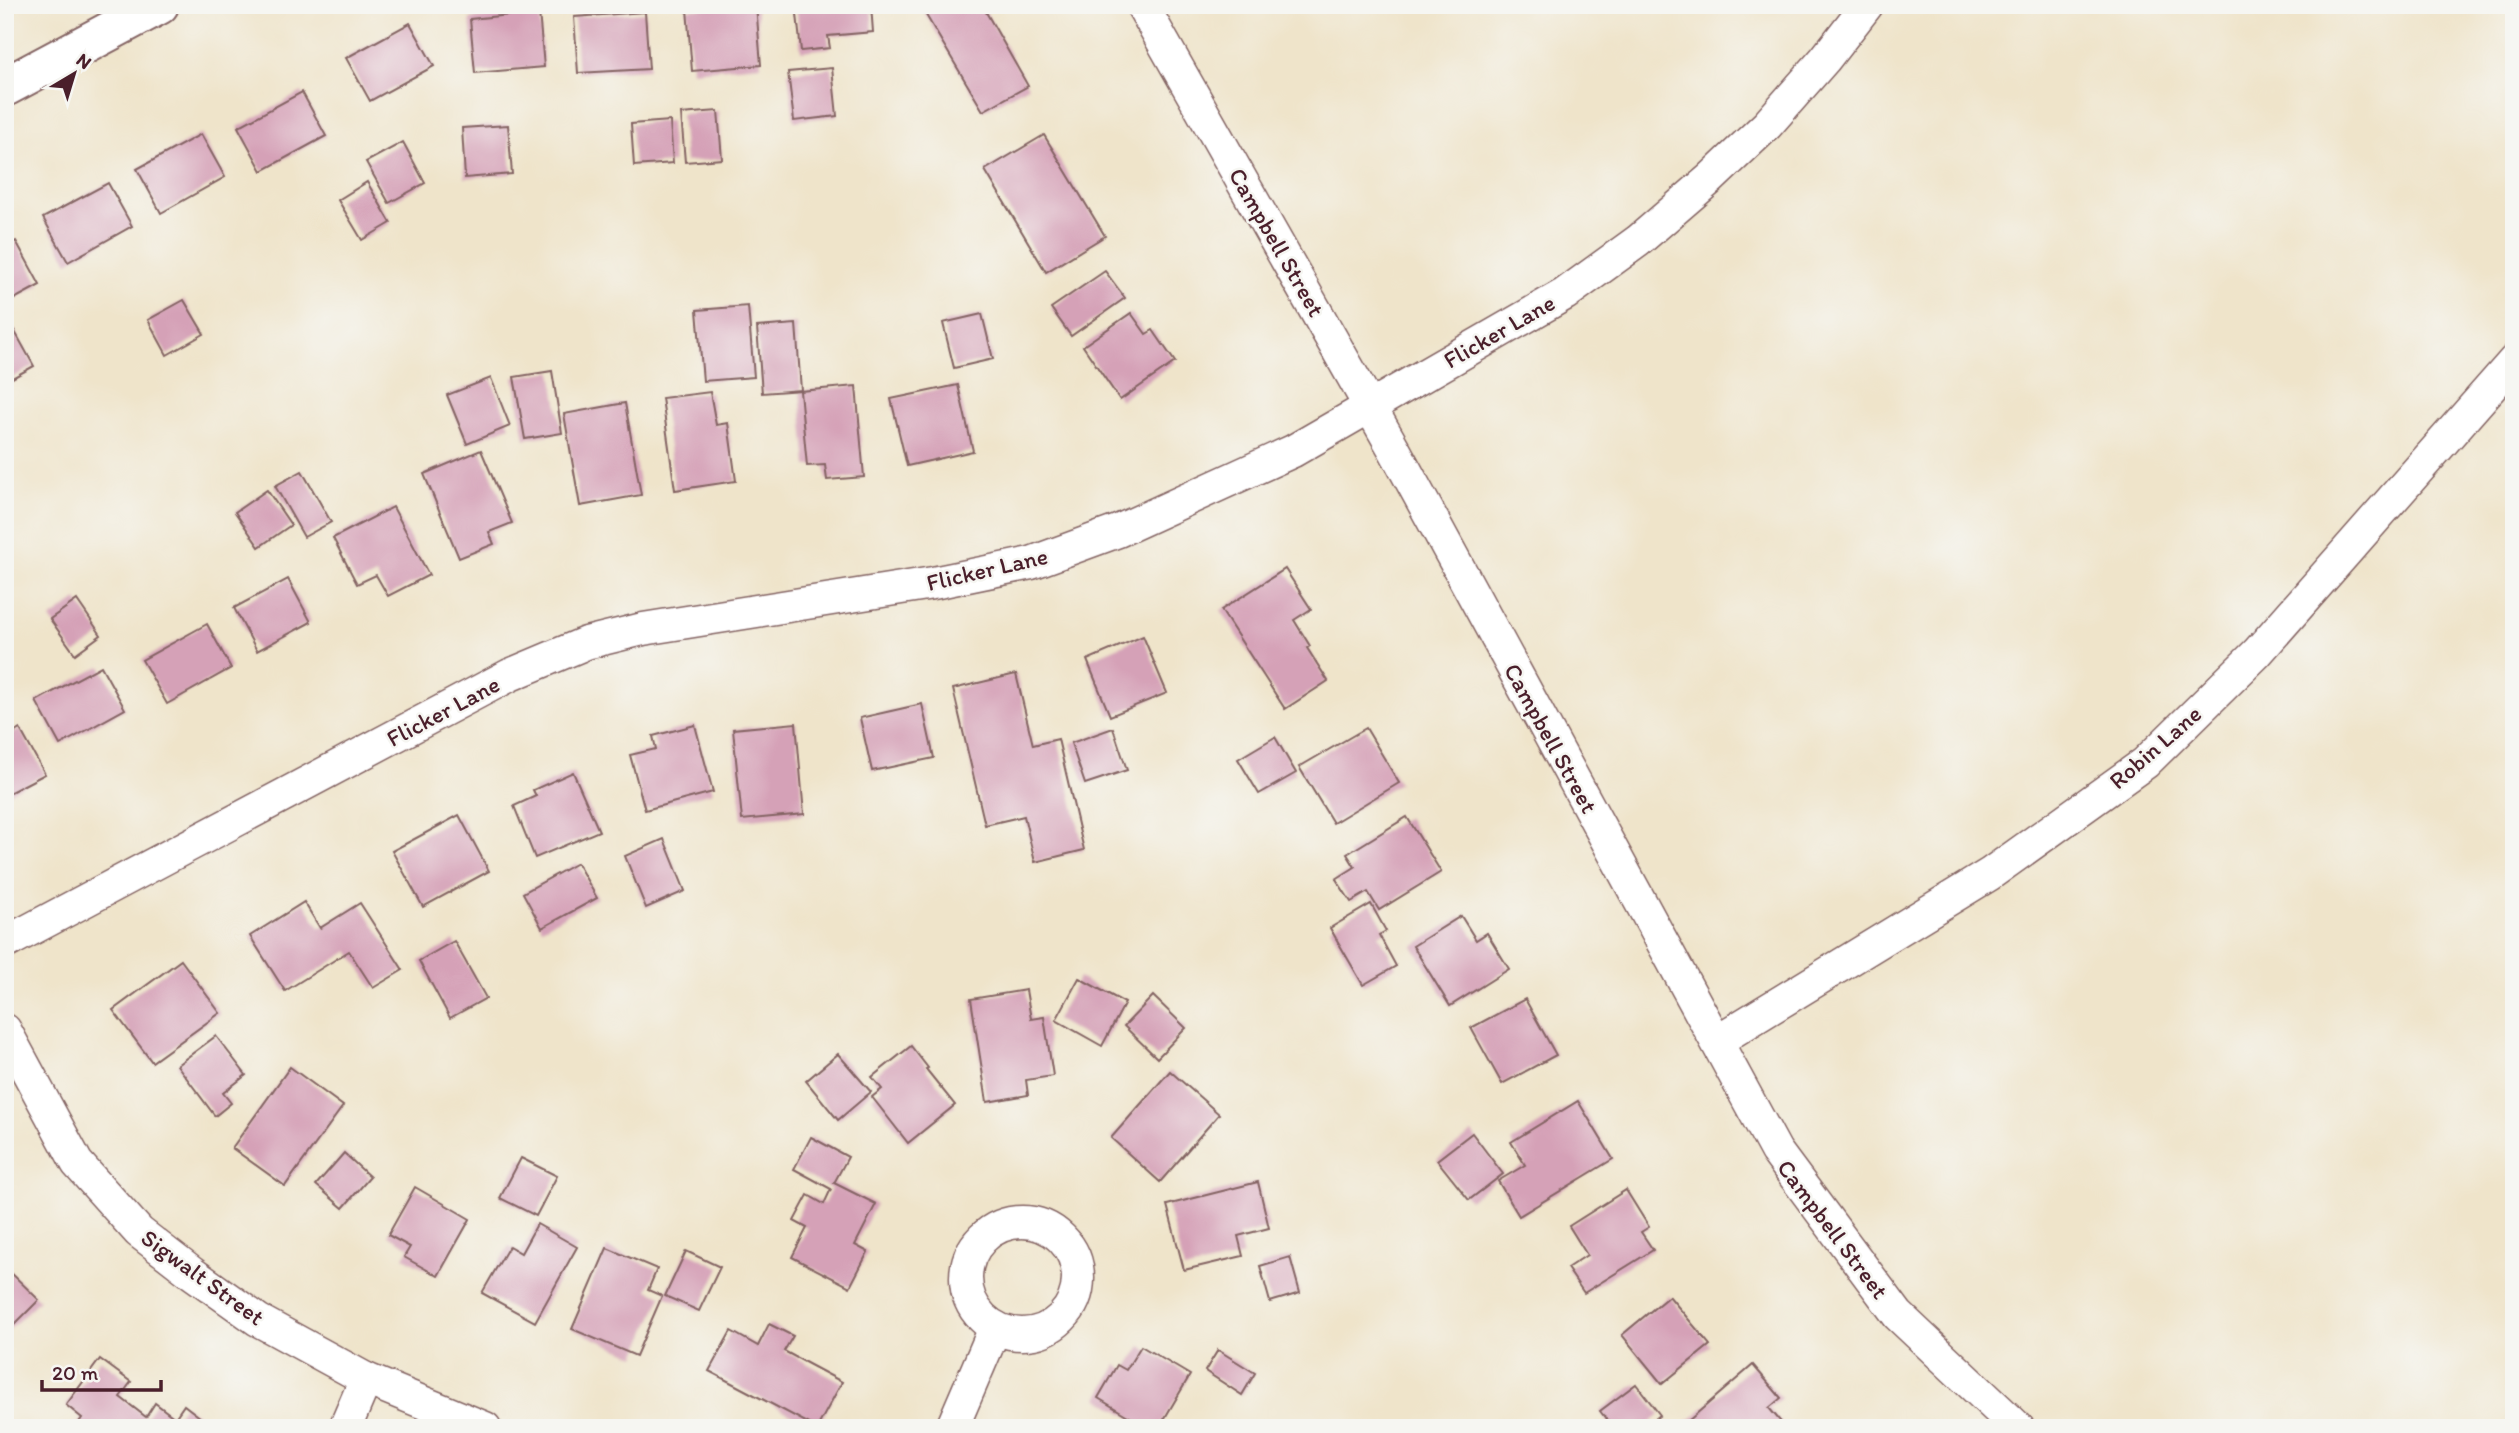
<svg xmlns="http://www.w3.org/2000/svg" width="2519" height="1433" viewBox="0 0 2519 1433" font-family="Itim,sans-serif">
<rect width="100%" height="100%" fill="#f6f6f2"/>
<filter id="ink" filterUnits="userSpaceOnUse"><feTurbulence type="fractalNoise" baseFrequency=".0143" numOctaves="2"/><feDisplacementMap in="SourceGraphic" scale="14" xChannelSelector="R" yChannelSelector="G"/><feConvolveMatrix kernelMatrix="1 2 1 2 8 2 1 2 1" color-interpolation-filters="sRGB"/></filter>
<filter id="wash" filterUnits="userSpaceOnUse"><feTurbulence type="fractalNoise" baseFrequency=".00686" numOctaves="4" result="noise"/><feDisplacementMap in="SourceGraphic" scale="28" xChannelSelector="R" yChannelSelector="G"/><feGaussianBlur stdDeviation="1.57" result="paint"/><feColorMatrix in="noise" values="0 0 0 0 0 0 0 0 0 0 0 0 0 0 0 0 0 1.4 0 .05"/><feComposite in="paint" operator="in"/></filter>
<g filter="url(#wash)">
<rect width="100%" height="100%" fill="#efe4ca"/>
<g id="blocks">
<g fill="#d5a1b7">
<path d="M736,5H756L761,65L692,71L687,9Z"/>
<path d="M796,5H871L873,32L828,36L830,48L801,51Z"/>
<path d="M920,5H982L1028,86L983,111Z"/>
<path d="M539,12L544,67L475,73L470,19Z"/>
<path d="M645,12L649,69L578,73L574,17Z"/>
<path d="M410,23L434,66L370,101L346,58Z"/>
<path d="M832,68L837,116L794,121L788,72Z"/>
<path d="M302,92L326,136L262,171L238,127Z"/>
<path d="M718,111L722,159L685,162L681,114Z"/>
<path d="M670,121L673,163L634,166L631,124Z"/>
<path d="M508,125L512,174L465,178L462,128Z"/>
<path d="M201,134L225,177L161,213L137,169Z"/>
<path d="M1044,135L1105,236L1046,272L985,170Z"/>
<path d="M403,142L425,183L389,203L366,162Z"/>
<path d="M367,182L391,223L362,240L338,200Z"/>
<path d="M108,183L132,226L68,262L43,218Z"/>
<path d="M16,241L40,285L5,304V247Z"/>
<path d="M1105,271L1125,298L1071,336L1051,308Z"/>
<path d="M184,300L204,334L167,355L148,320Z"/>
<path d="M748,306L754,377L703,381L697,310Z"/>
<path d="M1131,313L1146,334L1153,330L1175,362L1120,400L1083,346Z"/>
<path d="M982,314L993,359L954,368L943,323Z"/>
<path d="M796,324L801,390L762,393L757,327Z"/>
<path d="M14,330L34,366L5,382V335Z"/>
<path d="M552,371L562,433L525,439L514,377Z"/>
<path d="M491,378L510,426L467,444L447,395Z"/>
<path d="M958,385L973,451L907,466L891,399Z"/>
<path d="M856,386L864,477L827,480L825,465L807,466L800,391Z"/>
<path d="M710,392L716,425L728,423L736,481L675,490L662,398Z"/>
<path d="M625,403L641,495L580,506L564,414Z"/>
<path d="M481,450L512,523L489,532L494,544L459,558L424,474Z"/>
<path d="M302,471L331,522L304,537L275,486Z"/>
<path d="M267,490L291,525L259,547L235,512Z"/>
<path d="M393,507L429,575L388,596L376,575L357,584L333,538Z"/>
<path d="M1285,569L1311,609L1294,620L1310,646L1307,648L1328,681L1285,709L1221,610Z"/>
<path d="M288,579L311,622L257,651L234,608Z"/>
<path d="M77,600L101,635L75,654L50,619Z"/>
<path d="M207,624L231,668L167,704L142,660Z"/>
<path d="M1143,636L1167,693L1110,716L1087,660Z"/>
<path d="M101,666L125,709L60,745L36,701Z"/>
<path d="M1016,674L1033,745L1058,739L1084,850L1035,862L1024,816L985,825L953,689Z"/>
<path d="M922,704L934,758L872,771L860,718Z"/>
<path d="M796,723L804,814L742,820L733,729Z"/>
<path d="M695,725L713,792L645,810L630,755L656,749L653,736Z"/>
<path d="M1113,728L1127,770L1085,784L1071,743Z"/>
<path d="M1366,728L1399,783L1333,823L1299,767Z"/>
<path d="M20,729L45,774L5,795V738Z"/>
<path d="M1275,737L1296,773L1259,794L1238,759Z"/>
<path d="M573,772L599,831L535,858L514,806L536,796L533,790Z"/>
<path d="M459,815L489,871L423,907L392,851Z"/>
<path d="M1407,817L1441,872L1379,910L1368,892L1351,902L1336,879L1355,867L1347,854Z"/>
<path d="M664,839L685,891L646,908L625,856Z"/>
<path d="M577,863L597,898L542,928L523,893Z"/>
<path d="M304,902L320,928L360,903L403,970L373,988L349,951L285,991L250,936Z"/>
<path d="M1371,904L1386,931L1379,935L1396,966L1363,985L1330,928Z"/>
<path d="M1461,916L1476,940L1487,933L1509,969L1450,1006L1413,946Z"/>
<path d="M454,941L486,998L450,1018L419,961Z"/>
<path d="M181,960L220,1013L152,1062L113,1010Z"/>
<path d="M1079,978L1125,1003L1102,1046L1056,1020Z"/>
<path d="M1026,990L1031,1019L1044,1017L1053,1076L1026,1080L1028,1095L987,1102L971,999Z"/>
<path d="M1153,996L1186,1028L1157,1058L1124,1026Z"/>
<path d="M1525,999L1556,1055L1502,1084L1471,1028Z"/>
<path d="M216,1036L246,1075L223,1093L231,1103L215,1116L177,1065Z"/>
<path d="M911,1046L928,1068L926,1069L955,1105L908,1143L872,1097L882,1089L872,1077Z"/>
<path d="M838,1054L871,1092L838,1120L806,1081Z"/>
<path d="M290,1067L343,1106L285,1186L232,1148Z"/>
<path d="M1170,1071L1219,1114L1160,1182L1111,1138Z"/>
<path d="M1578,1101L1613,1159L1519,1216L1498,1181L1525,1165L1511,1142Z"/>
<path d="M1472,1133L1503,1174L1469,1200L1437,1160Z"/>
<path d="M811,1137L848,1157L834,1183L876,1204L855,1245L868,1252L850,1287L792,1257L807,1228L794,1221L808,1195L824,1204L831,1189L794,1169Z"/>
<path d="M344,1153L370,1177L343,1208L316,1185Z"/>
<path d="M521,1158L557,1176L536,1216L500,1198Z"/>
<path d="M1258,1182L1269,1228L1238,1236L1243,1256L1184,1270L1167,1205Z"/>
<path d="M415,1187L470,1219L438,1276L404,1257L410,1247L388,1235Z"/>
<path d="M1626,1190L1649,1227L1641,1232L1653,1250L1584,1293L1567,1268L1587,1255L1569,1226Z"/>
<path d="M537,1224L577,1247L535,1322L482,1293L509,1246L521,1253Z"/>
<path d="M607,1248L657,1269L648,1290L662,1296L636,1356L572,1329Z"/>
<path d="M686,1251L720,1267L699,1311L665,1296Z"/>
<path d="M1290,1257L1300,1293L1270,1302L1260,1266Z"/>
<path d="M5,1267L39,1300L5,1334Z"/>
<path d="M1669,1296L1710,1345L1662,1384L1622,1335Z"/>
<path d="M769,1324L793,1336L784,1351L842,1382L817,1428L709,1371L731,1331L758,1346Z"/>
<path d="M1141,1346L1190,1375L1159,1428H1148L1098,1398L1117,1365L1126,1370Z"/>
<path d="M1218,1350L1255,1373L1242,1395L1205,1371Z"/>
<path d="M100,1359L131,1382L120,1397L146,1417L155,1403L175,1418L184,1405L214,1428H75L82,1418L66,1405Z"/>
<path d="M1753,1365L1781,1398L1769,1408L1786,1428H1680Z"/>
<path d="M1636,1384L1660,1415L1644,1428H1613L1600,1411Z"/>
</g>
</g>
</g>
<g filter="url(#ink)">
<use href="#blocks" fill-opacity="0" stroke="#846463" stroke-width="2"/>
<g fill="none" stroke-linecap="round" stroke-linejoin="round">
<g stroke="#846463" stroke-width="35">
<g id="minor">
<path d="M1142,5L1394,449L1776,1151L1898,1315L2018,1428"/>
<path d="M5,943L510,675L586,643L643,629L933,583L1031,563L1118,531L1293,451L1565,294L1638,241L1710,179L1767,125L1825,59L1867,5"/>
<path d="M5,1030L77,1163L139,1232L192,1273L258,1320L366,1379L485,1428"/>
<path d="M1717,1041L1990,874L2145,763L2257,653L2514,361"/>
<circle cx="1022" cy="1278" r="56"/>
<path d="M345,1428L366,1379"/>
<path d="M952,1428L995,1328"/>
</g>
</g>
<g stroke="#846463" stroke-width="42">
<path id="tertiary" d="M5,87L159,5"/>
</g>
<use href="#minor" stroke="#fff" stroke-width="32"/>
<use href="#tertiary" stroke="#fff" stroke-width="38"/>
</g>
</g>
<g text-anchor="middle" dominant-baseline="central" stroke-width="5" stroke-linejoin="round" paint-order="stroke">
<g font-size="24" fill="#4a1f2b" stroke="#f6f6f2">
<text transform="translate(1277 242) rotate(60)">Campbell Street</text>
<text transform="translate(1499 331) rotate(-30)">Flicker Lane</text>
<text transform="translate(987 569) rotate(-13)">Flicker Lane</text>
<text transform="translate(443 711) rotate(-28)">Flicker Lane</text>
<text transform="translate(1551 738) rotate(61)">Campbell Street</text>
<text transform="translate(2155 747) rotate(-41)">Robin Lane</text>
<text transform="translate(1833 1229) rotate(53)">Campbell Street</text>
<text transform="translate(203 1277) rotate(36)">Sigwalt Street</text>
</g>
</g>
<rect width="2519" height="1433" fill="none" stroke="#f6f6f2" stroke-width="28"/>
<g transform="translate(74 74) rotate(38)" stroke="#f6f6f2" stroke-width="5" paint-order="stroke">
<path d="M0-5L12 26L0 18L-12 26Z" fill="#4a1f2b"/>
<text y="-10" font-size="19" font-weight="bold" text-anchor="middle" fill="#4a1f2b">N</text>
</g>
<path d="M42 1380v10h119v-10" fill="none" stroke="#4a1f2b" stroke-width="3.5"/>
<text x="52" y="1380" font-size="21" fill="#4a1f2b" stroke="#f6f6f2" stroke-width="5" paint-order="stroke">20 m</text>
</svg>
